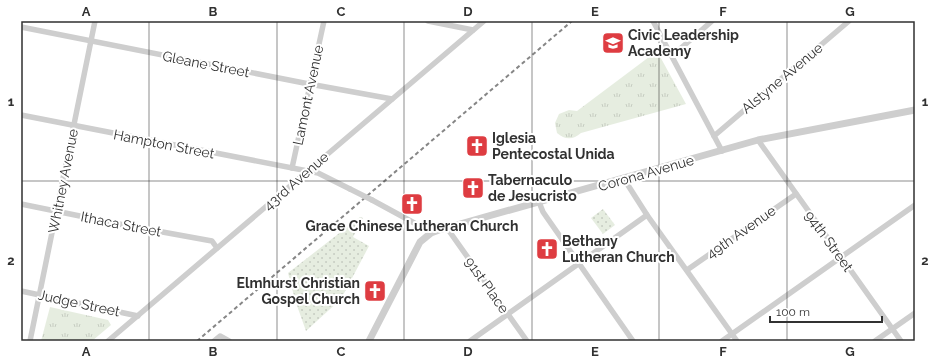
<svg xmlns="http://www.w3.org/2000/svg" width="936" height="362" viewBox="0 0 936 362" font-family="Raleway,sans-serif">
<defs>
<pattern id="grass-dots" width="8" height="8" patternUnits="userSpaceOnUse"><rect width="8" height="8" fill="#e6ede0"/><path d="M2 2h.1M6 6h.1" fill="none" stroke="#c6ccc1" stroke-width="1.8" stroke-linecap="round"/></pattern>
<pattern id="park-tufts" width="24" height="20" patternUnits="userSpaceOnUse"><rect width="24" height="20" fill="#e6ede0"/><path d="M3 7l-1-3M5 7V3M7 7l1-3M15 17l-1-3M17 17v-4M19 17l1-3" fill="none" stroke="#c6ccc1"/></pattern>
</defs>
<rect width="100%" height="100%" fill="#fff"/>
<g fill="url(#grass-dots)">
<path d="M603,209L615,225L603,234L591,218Z"/>
<path d="M360,217L363,218L353,237L369,246L341,299L306,331L295,300L288,273Z"/>
</g>
<g fill="url(#park-tufts)">
<path d="M657,51L686,104L581,133C573,140 565,140 557,133L555,123L559,114L569,110L577,111Z"/>
<path d="M50,307L108,320L111,325L92,341H41Z"/>
</g>
<g fill="none" stroke-linecap="round" stroke-linejoin="round">
<g stroke="#cecece" stroke-width="5.5">
<path d="M428,21L473,30"/>
<path d="M653,21L722,151"/>
<path d="M21,27L304,83L392,99"/>
<path d="M672,56L712,21"/>
<path d="M21,115L318,173L350,189"/>
<path d="M714,136L849,21"/>
<path d="M758,140L901,341"/>
<path d="M292,168L324,21"/>
<path d="M624,179L647,215L737,341"/>
<path d="M372,200L418,225L431,233"/>
<path d="M539,202L543,212L633,341"/>
<path d="M21,204L124,225L212,241L217,248"/>
<path d="M447,228L527,341"/>
<path d="M687,270L796,194"/>
<path d="M21,291L138,316"/>
<path d="M30,341L95,21"/>
<path d="M108,341L484,21"/>
<path d="M214,341L220,336L229,341"/>
<path d="M470,341L647,215"/>
<path d="M722,341L915,205"/>
<path d="M875,341L915,313"/>
</g>
<path stroke="#cecece" stroke-width="7" d="M369,341L420,242L431,233L439,230L758,140L915,110"/>
<path stroke="#868686" stroke-width="2" stroke-dasharray="4 3" stroke-linecap="butt" d="M197,341L572,21"/>
<path stroke="#cecece" stroke-width="5.5" d="M350,189L372,200"/>
</g>
<path fill="none" stroke="#313131" stroke-width="1" stroke-opacity="0.55" d="M149,21V341M277,21V341M404,21V341M532,21V341M659,21V341M787,21V341M21,181H915"/>
<defs>
<g id="school-square" transform="scale(1.15)"><rect x="-9" y="-9" width="18" height="18" rx="4" fill="#de3c41" stroke="#fff"/><path d="M0-5L7-2L0 1L-7-2ZM-4 1L0 2.5L4 1V4Q0 6-4 4Z" fill="#fff"/></g>
<g id="church-square" transform="scale(1.15)"><rect x="-9" y="-9" width="18" height="18" rx="4" fill="#de3c41" stroke="#fff"/><path d="M-1.2-6h2.4v3.5h3.3v2.4h-3.3V6h-2.4V-.1h-3.3v-2.4h3.3Z" fill="#fff"/></g>
</defs>
<g fill-rule="evenodd">
<use href="#school-square" x="613" y="43"/>
<use href="#church-square" x="477" y="146"/>
<use href="#church-square" x="473" y="188"/>
<use href="#church-square" x="412" y="204"/>
<use href="#church-square" x="547" y="249"/>
<use href="#church-square" x="375" y="291"/>
</g>
<g text-anchor="middle" dominant-baseline="central" stroke-width="4" stroke-linejoin="round" paint-order="stroke">
<g font-size="14" font-weight="bold" fill="#313131" stroke="#fff" text-anchor="start">
<text x="628" y="35">Civic Leadership<tspan x="628" dy="16">Academy</tspan></text>
<text x="492" y="138">Iglesia<tspan x="492" dy="16">Pentecostal Unida</tspan></text>
<text x="488" y="180">Tabernaculo<tspan x="488" dy="16">de Jesucristo</tspan></text>
<text x="412" y="226" text-anchor="middle">Grace Chinese Lutheran Church</text>
<text x="562" y="241">Bethany<tspan x="562" dy="16">Lutheran Church</tspan></text>
<text x="360" y="283" text-anchor="end">Elmhurst Christian<tspan x="360" dy="16">Gospel Church</tspan></text>
</g>
<g font-size="14" fill="#313131" stroke="#fff">
<text transform="translate(206 64) rotate(11)">Gleane Street</text>
<text transform="translate(782 78) rotate(-40)">Alstyne Avenue</text>
<text transform="translate(308 95) rotate(-78)">Lamont Avenue</text>
<text transform="translate(164 144) rotate(11)">Hampton Street</text>
<text transform="translate(646 173) rotate(-16)">Corona Avenue</text>
<text transform="translate(63 181) rotate(-79)">Whitney Avenue</text>
<text transform="translate(296 181) rotate(-41)">43rd Avenue</text>
<text transform="translate(121 224) rotate(11)">Ithaca Street</text>
<text transform="translate(741 232) rotate(-35)">49th Avenue</text>
<text transform="translate(829 241) rotate(54)">94th Street</text>
<text transform="translate(487 285) rotate(55)">91st Place</text>
<text transform="translate(79 303) rotate(12)">Judge Street</text>
</g>
</g>
<rect width="936" height="362" fill="none" stroke="#ffffff" stroke-width="44"/>
<path d="M770 316v6h112v-6" fill="none" stroke="#313131" stroke-width="2"/>
<text x="776" y="316" font-size="12" fill="#313131" stroke="#ffffff" stroke-width="3" paint-order="stroke">100 m</text>
<rect x="22" y="22" width="892" height="318" fill="none" stroke="#313131" stroke-width="1.5"/>
<g font-size="13" text-anchor="middle" font-weight="bold" fill="#313131">
<text x="86" y="16">A</text>
<text x="213" y="16">B</text>
<text x="341" y="16">C</text>
<text x="468" y="16">D</text>
<text x="595" y="16">E</text>
<text x="723" y="16">F</text>
<text x="850" y="16">G</text>
<text x="11" y="106">1</text>
<text x="925" y="106">1</text>
<text x="11" y="265">2</text>
<text x="925" y="265">2</text>
<text x="86" y="356">A</text>
<text x="213" y="356">B</text>
<text x="341" y="356">C</text>
<text x="468" y="356">D</text>
<text x="595" y="356">E</text>
<text x="723" y="356">F</text>
<text x="850" y="356">G</text>
</g>
</svg>
